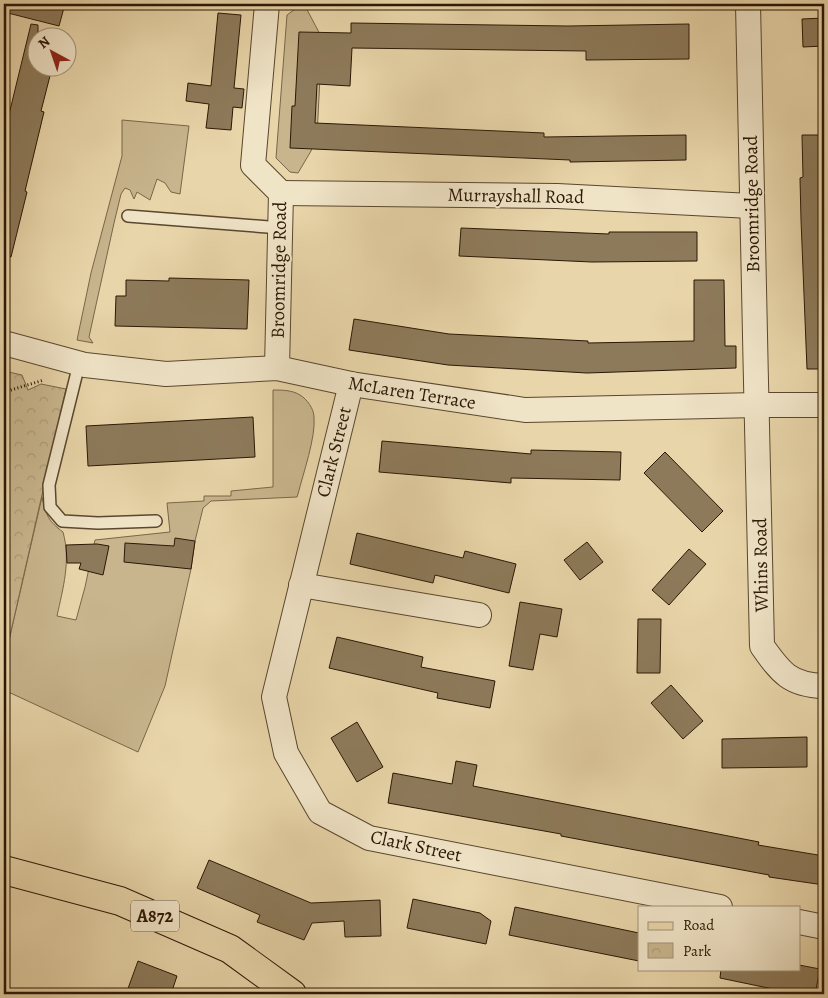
<svg xmlns="http://www.w3.org/2000/svg" width="828" height="998" viewBox="0 0 828 998" font-family="Alegreya,serif">
<defs>
<pattern id="park-crowns" width="20" height="18" patternUnits="userSpaceOnUse" patternTransform="scale(1.25)"><rect width="20" height="18" fill="#c8b58d"/><path d="M2 6a3 3 0 1 1 6 0M12 15a3 3 0 1 1 6 0" fill="none" stroke="#ac9b78"/></pattern>
</defs>
<rect width="100%" height="100%" fill="#e8d5a9"/>
<filter id="stains"><feTurbulence type="fractalNoise" baseFrequency=".004" numOctaves="4"/><feColorMatrix values="0 0 0 0 .2 0 0 0 0 .09 0 0 0 0 .02 0 0 0 .5 -.17"/></filter>
<radialGradient id="worn" r=".72"><stop offset=".6" stop-color="#630" stop-opacity="0"/><stop offset="1" stop-color="#630" stop-opacity=".3"/></radialGradient>
<g fill="#c8b58d" stroke="#7a6649">
<path d="M302,4H304L322,38L317,136L311,151L298,173L290,172L276,158L287,15Z"/>
<path d="M122,120L189,126L180,194L171,192L165,183L157,179L150,200L137,192L134,199L130,190L125,188L121,194L114,223L89,337L93,343L77,340L91,273L122,156Z"/>
<path d="M273,390C282,390 292,390 300,395C307,399 314,409 314,417C316,437 303,474 298,494L297,497L211,501L203,508L195,541L191,569L165,686L138,752L4,690V662L42,497C46,515 48,521 63,532C71,561 63,588 57,616L76,620L85,587L95,540L170,532L167,503L204,501V496H231V491L273,487Z"/>
</g>
<path fill="url(#park-crowns)" stroke="#7a6649" d="M4,371L22,375L28,390L41,384L66,389L4,662Z"/>
<g fill="#8d7a5a" stroke="#2b1805">
<path d="M4,4H65L59,26L4,12Z"/>
<path d="M218,13L241,15L234,88L244,89L242,108L233,107L231,130L206,128L209,104L186,101L188,83L211,86Z"/>
<path d="M824,18V46L803,47L802,19Z"/>
<path d="M351,23L568,26L689,24V59L586,60V51L352,48L350,86L317,84L315,123L544,133V137L686,135V160L570,162V160L290,148L292,106H295L299,32L351,33Z"/>
<path d="M31,24L38,25V68H52L41,111L44,112L25,191L27,192L11,257L4,256V135Z"/>
<path d="M802,135H824V369H807L801,220L800,178L803,177Z"/>
<path d="M461,228L609,234V232H697V261L592,262L459,256Z"/>
<path d="M169,278L249,280L247,329L115,326L116,296H126V280L169,281Z"/>
<path d="M694,280H724L725,346H736V368L587,373L448,365L349,350L354,319L449,334L588,341V343L694,341Z"/>
<path d="M253,417L255,457L88,466L86,426Z"/>
<path d="M382,441L531,454V450L621,452L620,480L511,478V483L379,472Z"/>
<path d="M665,452L723,511L702,532L644,473Z"/>
<path d="M357,533L463,558L465,551L516,564L509,593L435,575L433,583L350,564Z"/>
<path d="M175,538L195,541L191,569L124,562L125,543L174,546Z"/>
<path d="M587,542L603,562L580,580L564,560Z"/>
<path d="M97,544L109,546L103,575L79,569L81,563H67L66,545Z"/>
<path d="M689,549L706,564L669,605L652,590Z"/>
<path d="M520,602L562,609L557,637L540,634L533,670L509,666Z"/>
<path d="M638,619H661L660,673H637Z"/>
<path d="M337,637L423,657L421,667L495,681L490,708L437,698L438,693L329,668Z"/>
<path d="M671,685L703,721L683,739L651,703Z"/>
<path d="M357,722L383,767L357,782L331,738Z"/>
<path d="M807,737V767L722,768V739Z"/>
<path d="M456,761L477,765L473,786L759,842L758,845L824,856V885L769,877V875L561,836V834L388,803L393,773L452,784Z"/>
<path d="M209,860L311,903L380,900L381,936L345,937L344,921L312,923L304,940L257,922L260,915L197,888Z"/>
<path d="M413,899L480,913L491,921L486,944L407,928Z"/>
<path d="M515,907L639,933V961L509,935Z"/>
<path d="M138,961L177,976L171,994H126Z"/>
<path d="M799,965L820,969L815,994H797L720,978L721,969H799Z"/>
</g>
<g fill="none" stroke-linecap="round" stroke-linejoin="round">
<g stroke="#5a472e" stroke-width="14">
<g id="service">
<path d="M128,216L281,228"/>
<path d="M79,364L49,485L50,507L62,521L98,523L156,521"/>
</g>
</g>
<g stroke="#5a472e" stroke-width="26">
<g id="minor">
<path d="M267,4L253,165L281,193L277,368"/>
<path d="M748,4C751,218 758,432 762,646C781,673 790,685 824,686"/>
<path d="M281,193L557,196L751,206"/>
<path d="M4,343L85,365L166,374L277,368L351,384L525,410L758,405H824"/>
<path d="M351,384L274,697L286,753L320,812L369,838L720,907"/>
<path d="M301,585L479,615"/>
<path d="M799,922L824,927"/>
</g>
</g>
<g stroke="#2b1805" stroke-width="30">
<path id="primary" d="M4,870L120,901L230,949L292,994"/>
</g>
<path stroke="#2b1805" stroke-width="3" stroke-dasharray="1 2.5" stroke-linecap="butt" d="M4,392L44,380"/>
<use href="#service" stroke="#f0e4c7" stroke-width="11"/>
<use href="#minor" stroke="#f0e4c7" stroke-width="24"/>
<use href="#primary" stroke="#e8d5a9" stroke-width="28"/>
</g>
<g text-anchor="middle" dominant-baseline="central" stroke-width="4" stroke-linejoin="round" paint-order="stroke">
<rect fill="#f0e4c7" stroke="#66553f" stroke-width="1" x="131" y="900.5" width="48" height="31" rx="4"/>
<g font-size="18" font-weight="bold" fill="#2b1805">
<text x="155" y="916">A872</text>
</g>
<g font-size="19" fill="#2b1805" stroke="#f0e4c7">
<text transform="translate(516 196) rotate(1)">Murrayshall Road</text>
<text transform="translate(752 204) rotate(-91)">Broomridge Road</text>
<text transform="translate(279 270) rotate(-89)">Broomridge Road</text>
<text transform="translate(412 393) rotate(9)">McLaren Terrace</text>
<text transform="translate(334 452) rotate(-76)">Clark Street</text>
<text transform="translate(761 565) rotate(-91)">Whins Road</text>
<text transform="translate(416 846) rotate(12)">Clark Street</text>
</g>
</g>
<rect width="828" height="998" fill="none" stroke="#e8d5a9" stroke-width="20"/>
<rect x="5" y="5" width="818" height="988" fill="none" stroke="#2b1805" stroke-width="2.5"/>
<rect x="10" y="10" width="808" height="978" fill="none" stroke="#2b1805"/>
<rect x="638" y="906" width="162" height="65" fill="#f0e4c7" stroke="#a19279"/>
<rect x="648" y="922" width="25" height="8" fill="#e8d5a9" stroke="#a19279"/>
<text x="683" y="930" font-size="15" fill="#2b1805">Road</text>
<rect x="648" y="943" width="25" height="15" fill="url(#park-crowns)" stroke="#a19279"/>
<text x="683" y="956" font-size="15" fill="#2b1805">Park</text>
<g transform="translate(52 52) rotate(320)"><circle r="24" fill="#f0e4c7" stroke="#a19279"/>
<path d="M0-4L9 19L0 12L-9 19Z" fill="#8f2418"/>
<text y="-8" font-size="14" font-weight="bold" text-anchor="middle" fill="#2b1805">N</text>
</g>
<rect width="100%" height="100%" filter="url(#stains)"/>
<rect width="100%" height="100%" fill="url(#worn)"/>
</svg>
